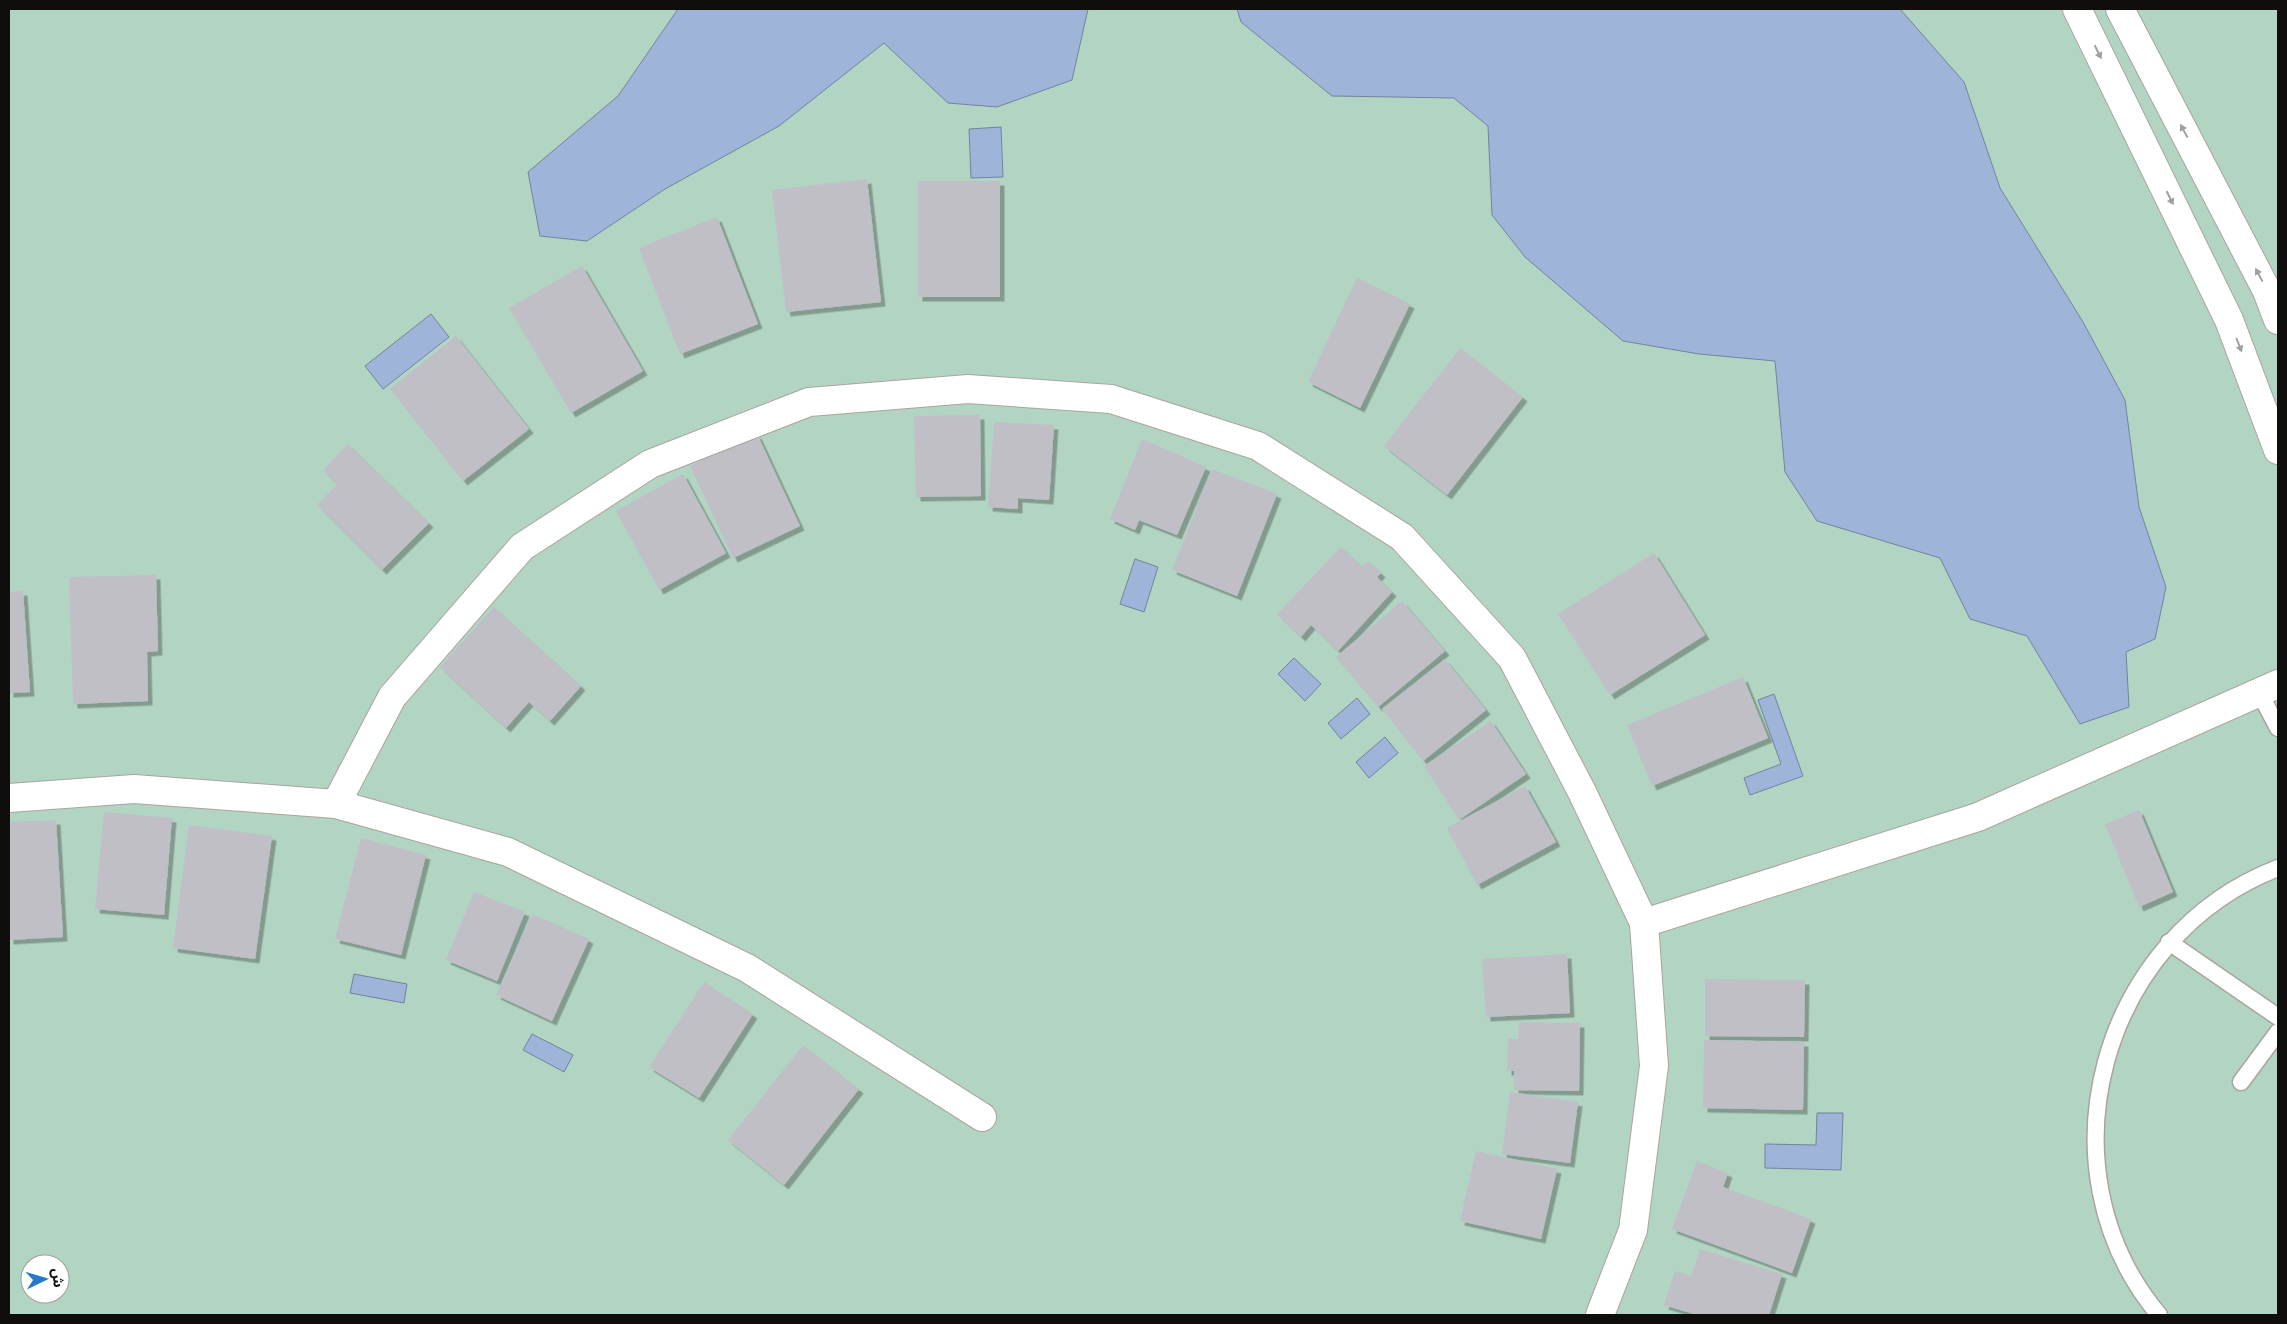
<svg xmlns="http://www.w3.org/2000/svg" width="2287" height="1324" viewBox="0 0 2287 1324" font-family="Lato,'Noto Sans Arabic',sans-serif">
<defs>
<filter id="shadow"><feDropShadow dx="4.5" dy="4.5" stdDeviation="0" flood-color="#0004"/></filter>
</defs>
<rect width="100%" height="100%" fill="#f3ede8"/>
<path fill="#b2d4c3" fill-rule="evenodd" d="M9,9H2278V1315H9ZM30,1264H60V1294H30Z"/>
<g fill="#9eb5d9" stroke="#73839c">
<path d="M678,9H1088L1072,80L997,107L948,103L884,43L779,126L665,189L587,241L540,236L528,172L618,96Z"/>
<path d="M1237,9H1900L1964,82L2000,188L2083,322L2125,400L2139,507L2166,587L2155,639L2126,652L2129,707L2080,724L2027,636L1970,619L1940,558L1817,521L1785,472L1775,361L1699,354L1623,341L1525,257L1492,215L1488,126L1454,98L1332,96L1241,22Z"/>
<path d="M1001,127L1003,177L971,178L969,129Z"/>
<path d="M431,314L449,337L383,389L365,366Z"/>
<path d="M1135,559L1158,567L1144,612L1120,604Z"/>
<path d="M1294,658L1321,684L1305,701L1278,674Z"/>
<path d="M1774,694L1803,776L1750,795L1744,778L1781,764L1758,700Z"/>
<path d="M1357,698L1370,714L1341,739L1328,723Z"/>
<path d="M1385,737L1398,753L1369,778L1356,762Z"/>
<path d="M354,974L407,984L404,1003L350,993Z"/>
<path d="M532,1034L573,1055L564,1072L523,1050Z"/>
<path d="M1817,1113H1843L1841,1170L1765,1168V1144L1816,1145Z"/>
</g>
<g fill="#c0bfc6" filter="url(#shadow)">
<path d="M867,179L881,302L786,312L772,190Z"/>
<rect x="918" y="181" width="82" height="116"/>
<path d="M717,217L758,324L680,354L639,248Z"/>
<path d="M582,266L643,371L571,413L509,308Z"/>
<path d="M1357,278L1410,304L1360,408L1308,382Z"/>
<path d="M456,336L529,429L463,481L390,389Z"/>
<path d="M1460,348L1523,397L1447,495L1384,446Z"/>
<path d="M980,415L981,496L916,497L914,416Z"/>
<path d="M994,422L1054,425L1049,500L1018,498V509L988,507Z"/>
<path d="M757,434L800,526L733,558L690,466Z"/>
<path d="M1142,439L1206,467L1177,535L1139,520L1135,530L1110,519Z"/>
<path d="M348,444L429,523L382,570L317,505L337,484L323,470Z"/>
<path d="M1212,469L1277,494L1237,596L1172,570Z"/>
<path d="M683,474L726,553L659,590L616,511Z"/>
<path d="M1341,547L1362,567L1368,561L1381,573L1377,577L1392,592L1338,651L1311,625L1301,637L1277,614Z"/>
<path d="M1654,553L1705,635L1610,695L1558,614Z"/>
<path d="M156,575L158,651L147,652L148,701L73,704L69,577Z"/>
<path d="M23,591L30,692L9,693V592Z"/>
<path d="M1402,601L1445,651L1378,707L1336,657Z"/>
<path d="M494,607L581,686L550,721L529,702L506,728L440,667Z"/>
<path d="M1445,659L1486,710L1423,761L1382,709Z"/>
<path d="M1743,677L1768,738L1652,786L1627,725Z"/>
<path d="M1491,721L1526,774L1459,820L1424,766Z"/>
<path d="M1525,786L1556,842L1477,885L1447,828Z"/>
<path d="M2139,810L2173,892L2139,907L2105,824Z"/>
<path d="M104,812L172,818L164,915L95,909Z"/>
<path d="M56,820L63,937L9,940V822Z"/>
<path d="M189,825L272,836L255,959L173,948Z"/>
<path d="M361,838L426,855L401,955L335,939Z"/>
<path d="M474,892L525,912L497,981L446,960Z"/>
<path d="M532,914L589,939L552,1021L496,995Z"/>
<path d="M1567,954L1570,1013L1486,1017L1482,959Z"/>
<path d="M1705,979L1805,980L1804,1037L1705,1036Z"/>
<path d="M704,982L753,1014L699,1098L649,1067Z"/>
<path d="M1519,1022L1580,1023L1579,1091L1514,1090V1071H1507L1508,1039H1518Z"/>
<path d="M1704,1040L1804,1042L1803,1110L1703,1108Z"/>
<path d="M803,1045L859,1089L784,1185L728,1140Z"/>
<path d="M1510,1092L1578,1102L1570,1163L1502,1154Z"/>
<path d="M1476,1151L1557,1169L1541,1239L1460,1221Z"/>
<path d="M1697,1161L1728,1173L1723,1187L1811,1219L1792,1273L1672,1229Z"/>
<path d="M1700,1249L1782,1274L1769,1315H1697L1664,1305L1675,1271L1691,1276Z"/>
</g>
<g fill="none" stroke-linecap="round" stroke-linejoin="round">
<g stroke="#aaa4a0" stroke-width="19">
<g id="lane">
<path d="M2259,692L2278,728"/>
<path d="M2169,942L2278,1017"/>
<path d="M2241,1082L2278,1032"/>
<path d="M2159,1315C2036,1168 2101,936 2278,868"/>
</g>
</g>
<g stroke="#aaa4a0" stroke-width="30">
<g id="street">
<path d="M2077,9L2229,320L2278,450"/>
<path d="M2120,9L2267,291L2278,320"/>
<path d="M9,798L134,789L336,804L508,852L747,968L982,1117"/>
<path d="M336,804L392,697L522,547L650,464L809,402L968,389L1111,399L1258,446L1402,537L1512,658L1582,792L1644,923L1654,1066L1633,1230L1600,1315"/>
<path d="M1644,923L1978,817L2278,684"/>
</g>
</g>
<use href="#lane" stroke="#fff" stroke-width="16"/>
<use href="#street" stroke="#fff" stroke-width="28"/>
</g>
<defs><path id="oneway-solid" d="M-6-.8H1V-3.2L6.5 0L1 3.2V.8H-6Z" transform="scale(1.25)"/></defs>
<g fill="#9f9f9e">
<use href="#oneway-solid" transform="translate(2098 52) rotate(64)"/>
<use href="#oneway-solid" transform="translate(2184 131) rotate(-118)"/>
<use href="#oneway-solid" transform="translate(2170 198) rotate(64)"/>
<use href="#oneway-solid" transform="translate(2259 275) rotate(-118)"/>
<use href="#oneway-solid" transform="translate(2239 345) rotate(69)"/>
</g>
<rect width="2287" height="1324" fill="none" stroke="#100e0c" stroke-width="20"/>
<g transform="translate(45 1279) rotate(85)"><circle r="24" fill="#ffffff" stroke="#9f9f9e"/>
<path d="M0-4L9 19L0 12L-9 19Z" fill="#2579c8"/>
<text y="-8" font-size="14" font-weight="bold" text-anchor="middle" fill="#100e0c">ش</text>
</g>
</svg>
